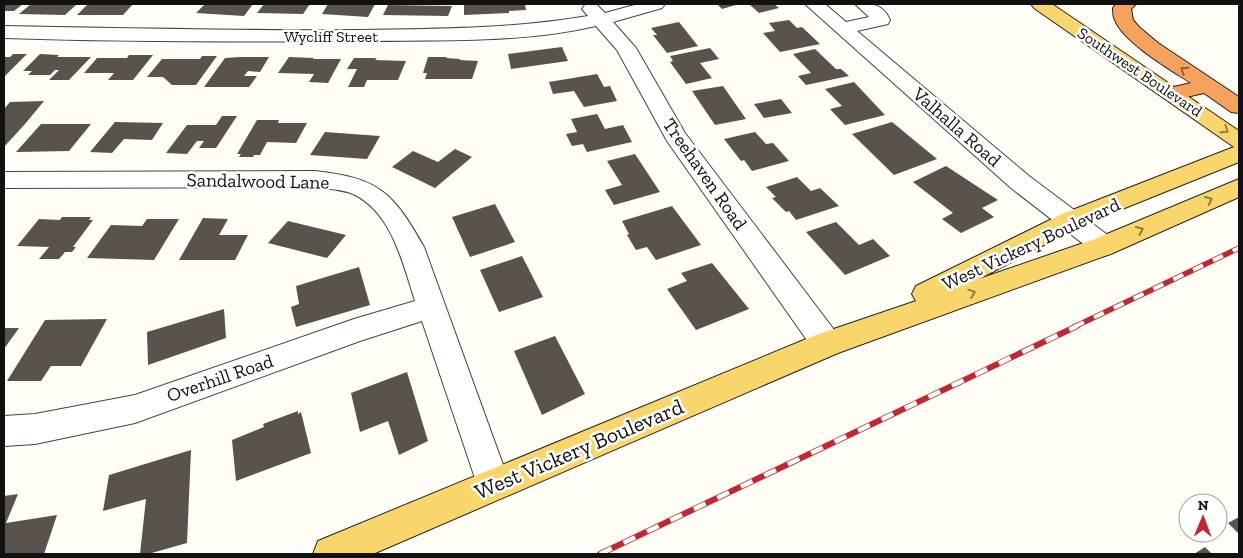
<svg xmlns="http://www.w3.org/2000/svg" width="1243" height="558" viewBox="0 0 1243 558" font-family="'Zilla Slab',serif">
<rect width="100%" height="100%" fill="#fffdf5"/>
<g fill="#5a524d">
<path d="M4,4H23L14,11H4Z"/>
<path d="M31,4H77L65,15L19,14Z"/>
<path d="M88,4H133L123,15H77Z"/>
<path d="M205,4H253L244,16L196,13Z"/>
<path d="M264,4H310L303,14L257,13Z"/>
<path d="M328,4H375L368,17L322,14Z"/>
<path d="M464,4H525L526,10L509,11V13L464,15Z"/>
<path d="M717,4H739L722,9Z"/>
<path d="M749,4H774L779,8L759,13Z"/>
<path d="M388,5L452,6L448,16L383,15Z"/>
<path d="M789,20L797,28L802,27L820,44L780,52L763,33L775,31L769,23Z"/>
<path d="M679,22L698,46L667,53L653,35H657L651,28Z"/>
<path d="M562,47L568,61L511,69L508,54Z"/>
<path d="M710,48L719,59L700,63L712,78L686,84L670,62L673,61L670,56Z"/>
<path d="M815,49L836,69H841L849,76L806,85L798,76L811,73L793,54Z"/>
<path d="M13,54H27L4,77V57H10Z"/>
<path d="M40,54L59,55L57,57H91L69,80H49L59,70H55L50,75H28L32,71H23Z"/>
<path d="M129,55H153L133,80H108L114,73H84L97,58H127Z"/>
<path d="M202,56H217L196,85H172L163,77H147L162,59H200Z"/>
<path d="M240,57H269L260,72L248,71L244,76H257L249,87H204L225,58Z"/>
<path d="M289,57L314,58L313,59H341L328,83L309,82L314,74L278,73Z"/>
<path d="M428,57H447L446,58L460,59V60L478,61L472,79H425L427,73H423Z"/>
<path d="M354,58H377L375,60L406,61L398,80H367L364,87H348L357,69H347Z"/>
<path d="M597,74L604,87L610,86L617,101L584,107L574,91L553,94L549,82Z"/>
<path d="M854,82L885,115L845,125L830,109L842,106L825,89Z"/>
<path d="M723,86L746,119L715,125L692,91Z"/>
<path d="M781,99L792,113L764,118L754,104Z"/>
<path d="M44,101L25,124L4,147V109L10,102Z"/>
<path d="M597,114L605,129L623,125L632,142L587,152L583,144L572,146L566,134L577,132L571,119Z"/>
<path d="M222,116H237L216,148H199L204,141H197L187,154L166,153L187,125H216Z"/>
<path d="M257,120H279L278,123H307L296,143L267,142L260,155H254L253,157H239L241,154H237Z"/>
<path d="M115,122L163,123L152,140L124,139L112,153L90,152Z"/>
<path d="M892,122L937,159L894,175L852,134Z"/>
<path d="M41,124H91L69,151L16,152Z"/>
<path d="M325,132L380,136L367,159L310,155Z"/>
<path d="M755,132L766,144L773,143L789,161L752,171L744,160L741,161L724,139Z"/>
<path d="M455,149L472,157L435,188L392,167L413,151L438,162Z"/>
<path d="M635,154L660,192L614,205L605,190L622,185L607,161Z"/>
<path d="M946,166L998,200L982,208L994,217L961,233L942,219L953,213L913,182Z"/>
<path d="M797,177L811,191L820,188L839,206L796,220L789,211L786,212L772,198L776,197L766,187Z"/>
<path d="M495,204L515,242L470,257L452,217Z"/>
<path d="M672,206L701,245L656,260L647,247L636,250L627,235L629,234L622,221Z"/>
<path d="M62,217H91L89,220H93L73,247H76L72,252H65L59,259H39L49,247L17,246L39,219L60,220Z"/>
<path d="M203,218L228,219L219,235H248L235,260H179Z"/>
<path d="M147,219H179L154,260L87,258L111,225L142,226Z"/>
<path d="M288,221L346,235L327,258L268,243Z"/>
<path d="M836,222L859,245L873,239L890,256L845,275L806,232Z"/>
<path d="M522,256L543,297L499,312L480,270Z"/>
<path d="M712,263L749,309L696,330L667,289L687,281L681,273Z"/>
<path d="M359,267L370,305L296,327L291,307L299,304L296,286Z"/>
<path d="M224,309L226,338L148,365L147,332Z"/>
<path d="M107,319L81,366H51L41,381H7L45,320Z"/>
<path d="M4,328H19L4,349Z"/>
<path d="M555,336L585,394L542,415L514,351Z"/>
<path d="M407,372L428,441L399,455L388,421L360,432L351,393Z"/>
<path d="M298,411V414L301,412L311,453L236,481L232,440L264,427L263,424Z"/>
<path d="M191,450L187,543L148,554H140L146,499L103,511L109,475Z"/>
<path d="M18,494L6,523L57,515L44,554H4V496Z"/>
<path d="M1239,517V534L1228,523Z"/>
<path d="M1205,547L1212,554H1194Z"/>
</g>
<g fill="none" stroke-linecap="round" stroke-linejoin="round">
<g stroke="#444" stroke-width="2">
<g id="minor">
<path d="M590,4L597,5L605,13L638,4H665L662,8L613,22L636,48L685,133L838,335L842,344L838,353L827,356L816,353L667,141L617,50L596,26C523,43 445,40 370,41C248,42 126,42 4,38V26C122,28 239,31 357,30C434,29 511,29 588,16L582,9L585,5Z"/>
<path d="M805,4H825L846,22L869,17L855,4C871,4 883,3 890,20L888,24L857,31L1029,176L1113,239L1117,246L1113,253L1104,256L1095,253L1011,188Z"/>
<path d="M315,171C379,178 393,192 424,247L510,484L505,496L493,501L481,496L422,321L360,341L135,423L35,444L4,446V416L35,414L135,395L354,319L415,301C403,264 392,212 353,194C341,189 327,189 315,187L4,188V172Z"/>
</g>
</g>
<g stroke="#222" stroke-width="2">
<path id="major" d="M1031,4H1052L1239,131V162L1080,226L979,279L1095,239L1239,179V197L1113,253L838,353L373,554H313L318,541L816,335L916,301L912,294L916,286L1062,214L1234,147L1034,8Z"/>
</g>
<g stroke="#222" stroke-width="2">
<path id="highway" d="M1116,4H1136L1131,9L1133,20L1139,27L1158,43L1239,97V113L1231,112L1204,93L1173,100L1165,99L1162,94L1165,89L1191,83C1171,70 1123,42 1115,20C1113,17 1113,12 1113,8Z"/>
</g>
<use href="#minor" fill="#fff" fill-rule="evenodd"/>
<use href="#major" fill="#f9d66b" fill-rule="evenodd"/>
<use href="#highway" fill="#f5a25d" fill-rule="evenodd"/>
<g stroke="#c4262e" stroke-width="5.5">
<path id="rail-far1" d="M1074,327L1239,248"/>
</g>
<g stroke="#c4262e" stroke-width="6">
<path id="rail" d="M600,554L1077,326"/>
</g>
<use href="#rail-far1" stroke="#fff" stroke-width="4" stroke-dasharray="11" stroke-linecap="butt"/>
<use href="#rail" stroke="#fff" stroke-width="4.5" stroke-dasharray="13" stroke-linecap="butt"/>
</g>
<defs><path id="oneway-chevron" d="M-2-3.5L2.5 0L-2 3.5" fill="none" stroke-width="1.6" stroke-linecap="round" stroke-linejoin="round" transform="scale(1.25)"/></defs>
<use stroke="#8e613b" href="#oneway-chevron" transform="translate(1184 70) rotate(-145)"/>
<g stroke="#917d42">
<use href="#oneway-chevron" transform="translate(1225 130) rotate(35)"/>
<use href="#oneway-chevron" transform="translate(1209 200) rotate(-24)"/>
<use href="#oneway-chevron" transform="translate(1140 230) rotate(-24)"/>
<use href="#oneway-chevron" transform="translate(972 293) rotate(-19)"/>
</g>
<g text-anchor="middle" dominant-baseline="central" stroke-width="5" stroke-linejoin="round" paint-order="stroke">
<g font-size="16" fill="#111" stroke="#fff">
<text x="331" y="36">Wycliff Street</text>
<text transform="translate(1140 72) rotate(34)">Southwest Boulevard</text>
</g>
<g font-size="19" fill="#111" stroke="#fff">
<text transform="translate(957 127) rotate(41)">Valhalla Road</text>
<text transform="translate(705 174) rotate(55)">Treehaven Road</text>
<text transform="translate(258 181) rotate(1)">Sandalwood Lane</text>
<text transform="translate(1031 244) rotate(-25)">West Vickery Boulevard</text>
<text transform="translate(220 378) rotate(-19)">Overhill Road</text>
</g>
<g font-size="22" fill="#111" stroke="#fff">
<text transform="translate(579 449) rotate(-23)">West Vickery Boulevard</text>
</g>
</g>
<rect width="1243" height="558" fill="none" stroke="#111111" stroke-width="10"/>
<g transform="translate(1203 518) rotate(1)"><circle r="24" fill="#ffffff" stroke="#a0a0a0"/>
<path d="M0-4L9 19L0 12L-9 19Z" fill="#c4262e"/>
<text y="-8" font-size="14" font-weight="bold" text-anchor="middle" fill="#111111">N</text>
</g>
</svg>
